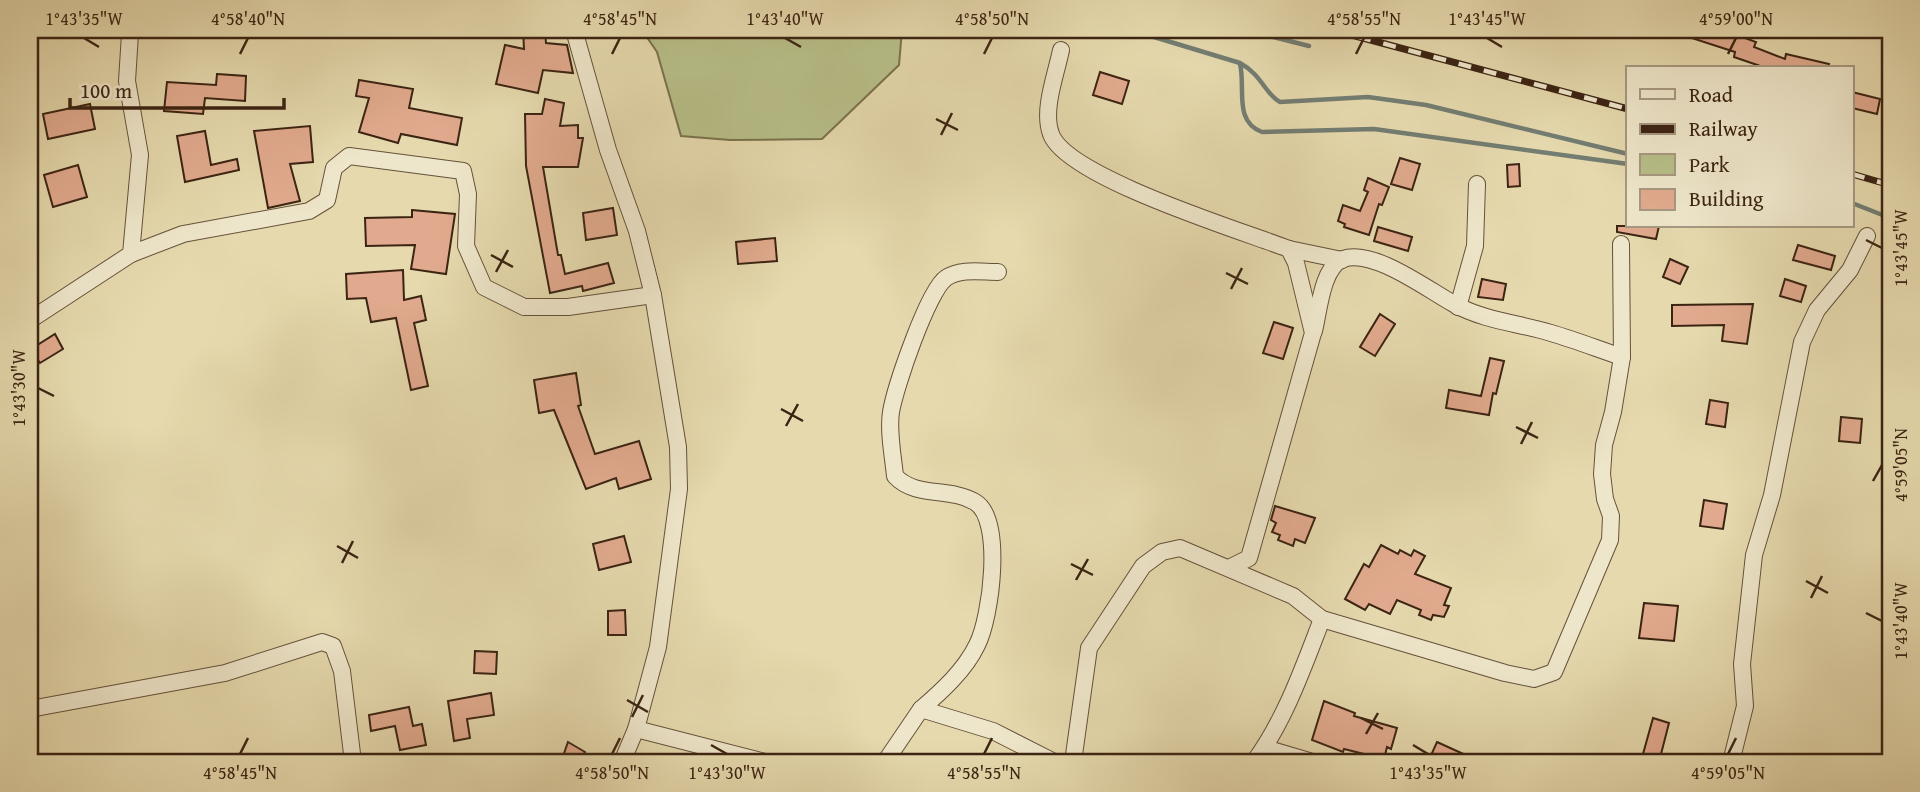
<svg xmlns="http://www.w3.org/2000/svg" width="1920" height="792" viewBox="0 0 1920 792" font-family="'Gentium Book Plus',serif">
<rect width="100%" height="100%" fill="#e5d9ad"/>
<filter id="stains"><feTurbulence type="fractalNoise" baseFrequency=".00286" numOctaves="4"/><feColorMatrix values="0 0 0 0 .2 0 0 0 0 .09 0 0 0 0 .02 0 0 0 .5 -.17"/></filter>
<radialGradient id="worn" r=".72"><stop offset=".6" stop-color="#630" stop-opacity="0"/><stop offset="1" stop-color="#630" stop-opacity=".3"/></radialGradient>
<path fill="#b7be88" stroke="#7a714e" stroke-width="2" d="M642,30H902L899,65L822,139L730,140L681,136L657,52Z"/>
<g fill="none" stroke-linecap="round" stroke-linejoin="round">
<g stroke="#737d72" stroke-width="4.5">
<path d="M1131,30L1240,63C1262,75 1265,94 1280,102L1368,97L1426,105L1628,154"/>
<path d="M1246,30L1309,46"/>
<path d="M1240,64C1246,88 1233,121 1262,132L1374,129L1628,164"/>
<path d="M1852,203L1890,218"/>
</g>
</g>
<g fill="#e1aa8e" stroke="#3c2413" stroke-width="2">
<path d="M523,30H545L546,43L567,45L573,73L543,70L538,93L496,84L505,45L524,49Z"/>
<path d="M1674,30H1732L1731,33L1756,42L1754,47L1785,59L1786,54L1829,64L1828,68H1766L1734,57L1735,52L1673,32Z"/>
<path d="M1100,72L1129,81L1122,104L1093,95Z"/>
<path d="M217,74L246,76L245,101L205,98L203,114L164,111L167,82L216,85Z"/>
<path d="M359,80L413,89L409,108L462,118L457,145L401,134L398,143L359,132L369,98L356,96Z"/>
<path d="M1852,92L1880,99L1877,114L1852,108Z"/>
<path d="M545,99L564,103L560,126L578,125V138H583L578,167H543L558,255H561L565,274L608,263L614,283L583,291L582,286L550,293L526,166L525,114H542Z"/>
<path d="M90,104L95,129L48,139L43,114Z"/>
<path d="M310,126L313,162L290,164L300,201L268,208L254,131Z"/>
<path d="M205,131L211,165L237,159L239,170L185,182L177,136Z"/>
<path d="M1400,158L1420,164L1412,190L1391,184Z"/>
<path d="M1519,164L1520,186L1508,187L1507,165Z"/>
<path d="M78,165L87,197L53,207L44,175Z"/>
<path d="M1368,178L1389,187L1382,205L1379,204L1369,235L1344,227L1345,224L1338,221L1343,205L1360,211L1368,192L1364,190Z"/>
<path d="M613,208L617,235L586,240L583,213Z"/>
<path d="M412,210L455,214L446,274L411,269L415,245L366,246L365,218L412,217Z"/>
<path d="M1617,226H1659L1656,239L1617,232Z"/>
<path d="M1378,227L1412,237L1408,251L1374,241Z"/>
<path d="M775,238L777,261L738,264L736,242Z"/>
<path d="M1798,245L1835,256L1831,270L1793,260Z"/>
<path d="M1670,259L1688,267L1680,284L1663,277Z"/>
<path d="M403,270L404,300L421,296L426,320L414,323L428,386L411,390L396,318L371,322L366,298L347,299L346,274Z"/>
<path d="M1482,279L1506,284L1503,300L1478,297Z"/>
<path d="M1785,279L1806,286L1801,302L1780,296Z"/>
<path d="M1753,304L1747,344L1722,341L1724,325L1672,326V305Z"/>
<path d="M1380,314L1395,324L1375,356L1360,347Z"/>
<path d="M1274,322L1293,328L1283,359L1263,353Z"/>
<path d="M55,334L63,349L40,363L31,349Z"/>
<path d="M1490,358L1504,361L1496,394L1493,393L1489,415L1446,408L1449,390L1481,396Z"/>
<path d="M576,373L581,405L578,406L595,454L639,441L651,479L619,489L616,478L586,489L554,410L539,413L534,380Z"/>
<path d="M1710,400L1728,403L1725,427L1706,424Z"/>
<path d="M1841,417L1862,419L1860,443L1839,441Z"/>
<path d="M1704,500L1727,504L1723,529L1700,526Z"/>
<path d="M1275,506L1315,518L1305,543L1295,539L1293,546L1278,540L1280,535L1272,532L1276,523L1271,520Z"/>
<path d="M624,536L631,562L599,570L593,544Z"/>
<path d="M1381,545L1398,554L1400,550L1411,556L1414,550L1425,556L1415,574L1451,588L1444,605L1449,606L1444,617L1433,615L1431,620L1419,615L1421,610L1397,600L1390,614L1369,604L1365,610L1345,599L1364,564L1369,567Z"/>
<path d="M1644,603L1678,606L1674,641L1639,638Z"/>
<path d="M625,610L626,635H608V611Z"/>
<path d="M475,651L497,652L496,674L474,673Z"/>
<path d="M491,693L494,715L467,719L470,738L454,741L448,701Z"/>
<path d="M1324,701L1355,713L1354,716L1397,728L1391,749L1387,747L1384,759L1344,749L1343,752L1312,740Z"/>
<path d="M409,707L413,726L422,724L426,745L400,750L395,726L371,731L369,715Z"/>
<path d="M1653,718L1669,723L1660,758L1643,754Z"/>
<path d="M568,742L585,752L579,762H561Z"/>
<path d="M1437,742L1481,762H1428Z"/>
</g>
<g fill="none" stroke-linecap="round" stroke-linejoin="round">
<g stroke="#66513a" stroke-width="18">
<g id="street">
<path d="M574,30L608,150L637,231L653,295L678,447L679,489L658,647L636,729L622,762"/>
<path d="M1061,50C1056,75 1042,110 1051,134C1066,177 1242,231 1289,249L1296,263L1313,333L1249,558L1229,568"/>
<path d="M1289,249L1342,260"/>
<path d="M131,254L183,234L309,211L327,200L334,168L349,156L463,171L468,194L466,246L484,287L524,307H568L653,295"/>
<path d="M1458,307L1475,246L1477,184"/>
<path d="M30,320L131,254L140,155L127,81L130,34"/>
<path d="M1314,331C1319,311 1322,267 1343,259C1373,248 1428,290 1454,304C1485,321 1518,323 1551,333C1575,340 1598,349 1622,357"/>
<path d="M30,709L225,673L322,642L333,646L342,671L353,762"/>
<path d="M921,709C942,691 965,670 977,645C991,618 1004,519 975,502C950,487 915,498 895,476C893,456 888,431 891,412C895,388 928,290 946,278C960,268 982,272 998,272"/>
<path d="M636,729L765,762"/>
<path d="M1265,748L1312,762"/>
<path d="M885,762L921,709L993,731L1054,762"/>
<path d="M1073,762L1089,648L1143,566L1162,552L1180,548L1293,596L1322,619L1505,673L1534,679L1554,672L1610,540L1611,516L1605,499L1602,474L1604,445L1613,412L1622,357L1621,244"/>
<path d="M1254,762C1285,720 1303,668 1322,619"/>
<path d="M1731,762L1745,706L1742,664L1754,555L1772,495L1802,342L1817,310L1850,270L1867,236"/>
</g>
</g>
<use href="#street" stroke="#eee6ca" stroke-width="16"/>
<g stroke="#3c2413" stroke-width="7">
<g id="rail">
<path d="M1333,30L1628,109"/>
<path d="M1852,174L1890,185"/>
</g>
</g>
<use href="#rail" stroke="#eee6ca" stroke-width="4.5" stroke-dasharray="13" stroke-linecap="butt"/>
</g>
<path fill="none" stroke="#3c2413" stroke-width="2.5" d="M84,38L99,47M785,38L801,47M1487,38L1502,47M240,54L248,38M612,54L620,38M984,54L992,38M1356,54L1364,38M1728,54L1736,38M936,119L958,130M941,135L952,113M1866,240L1882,248M491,255L513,267M496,272L508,250M1226,273L1248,284M1231,289L1242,268M38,388L54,396M781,409L803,421M786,426L798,404M1516,427L1538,438M1521,444L1532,422M1873,481L1882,465M337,546L358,558M342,563L353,541M1071,564L1093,575M1076,580L1088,559M1806,581L1828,593M1811,598L1822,576M1866,613L1882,621M627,700L648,712M632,717L643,695M1361,718L1383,729M1366,734L1378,713M711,745L727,754M1413,745L1428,754M240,754L248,738M612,754L620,738M984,754L992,738M1728,754L1736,738"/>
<rect width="1920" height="792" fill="none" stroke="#e5d9ad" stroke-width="77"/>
<rect x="1626" y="66" width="228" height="161" fill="#eee6ca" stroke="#a79881" stroke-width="2"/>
<rect x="1640" y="89" width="35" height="10" fill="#eee6ca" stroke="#a79881" stroke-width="2"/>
<text x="1689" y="102" font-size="21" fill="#3c2413">Road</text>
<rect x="1640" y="124" width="35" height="10" fill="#3c2413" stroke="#a79881" stroke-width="2"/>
<text x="1689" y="136" font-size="21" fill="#3c2413">Railway</text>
<rect x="1640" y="154" width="35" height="21" fill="#b7be88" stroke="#a79881" stroke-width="2"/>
<text x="1689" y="172" font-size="21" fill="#3c2413">Park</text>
<rect x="1640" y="189" width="35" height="21" fill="#e1aa8e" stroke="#a79881" stroke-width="2"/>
<text x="1689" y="206" font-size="21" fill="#3c2413">Building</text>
<path d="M70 98v10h214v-10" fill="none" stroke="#3c2413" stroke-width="3.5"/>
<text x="80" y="98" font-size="21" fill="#3c2413" stroke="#eee6ca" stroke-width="5" paint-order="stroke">100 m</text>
<rect x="38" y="38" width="1844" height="716" fill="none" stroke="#3c2413" stroke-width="2.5"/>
<g font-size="18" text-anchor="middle" fill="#3c2413">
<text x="84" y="25">1°43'35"W</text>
<text x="248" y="25">4°58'40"N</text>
<text x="620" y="25">4°58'45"N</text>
<text x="785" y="25">1°43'40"W</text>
<text x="992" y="25">4°58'50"N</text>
<text x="1364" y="25">4°58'55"N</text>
<text x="1487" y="25">1°43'45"W</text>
<text x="1736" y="25">4°59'00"N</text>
<text transform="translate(1901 248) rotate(-90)" y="6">1°43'45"W</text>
<text transform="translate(19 388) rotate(-90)" y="6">1°43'30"W</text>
<text transform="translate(1901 465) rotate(-90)" y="6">4°59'05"N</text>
<text transform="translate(1901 621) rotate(-90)" y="6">1°43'40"W</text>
<text x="240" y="779">4°58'45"N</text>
<text x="612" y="779">4°58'50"N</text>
<text x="727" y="779">1°43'30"W</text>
<text x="984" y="779">4°58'55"N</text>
<text x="1428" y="779">1°43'35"W</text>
<text x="1728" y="779">4°59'05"N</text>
</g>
<rect width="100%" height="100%" filter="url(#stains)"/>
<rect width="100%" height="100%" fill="url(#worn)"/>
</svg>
